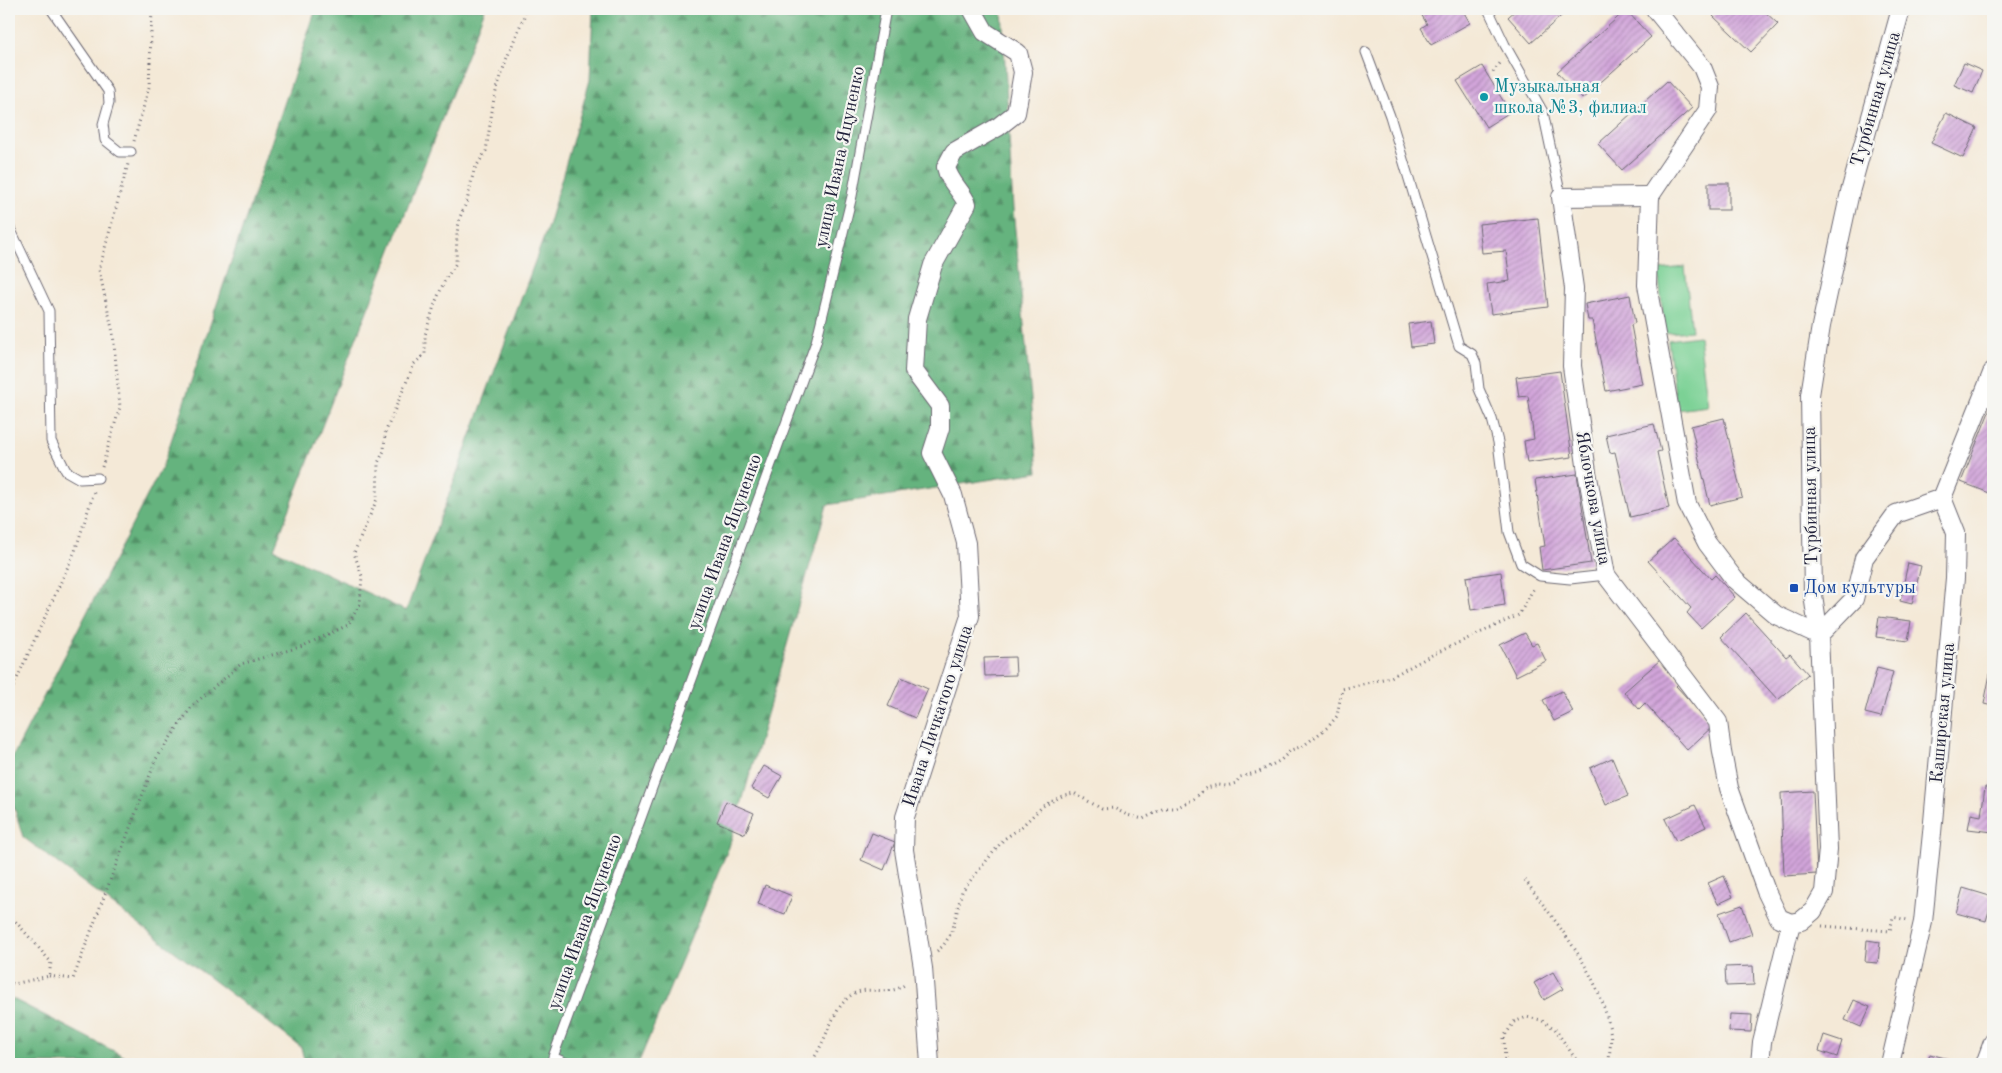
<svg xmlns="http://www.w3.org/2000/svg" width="2002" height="1073" viewBox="0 0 2002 1073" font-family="'Old Standard TT',serif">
<defs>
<pattern id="forest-firs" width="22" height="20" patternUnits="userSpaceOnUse" patternTransform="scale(1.25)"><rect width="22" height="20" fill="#65b37e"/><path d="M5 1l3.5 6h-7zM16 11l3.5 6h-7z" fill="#539168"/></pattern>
<pattern id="building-hatch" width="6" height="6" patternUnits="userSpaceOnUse" patternTransform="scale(1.25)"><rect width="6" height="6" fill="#d2a5da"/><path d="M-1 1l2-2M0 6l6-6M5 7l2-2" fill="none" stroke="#aa86b2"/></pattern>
</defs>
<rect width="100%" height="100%" fill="#f6f6f2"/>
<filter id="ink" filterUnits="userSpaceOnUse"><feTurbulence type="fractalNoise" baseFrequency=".02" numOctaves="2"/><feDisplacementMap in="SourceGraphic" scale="10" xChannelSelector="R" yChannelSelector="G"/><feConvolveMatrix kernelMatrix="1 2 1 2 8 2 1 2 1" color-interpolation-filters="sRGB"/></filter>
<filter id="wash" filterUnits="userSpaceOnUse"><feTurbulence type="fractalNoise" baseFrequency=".0096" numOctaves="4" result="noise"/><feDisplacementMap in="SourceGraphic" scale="20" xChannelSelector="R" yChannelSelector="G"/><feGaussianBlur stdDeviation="1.12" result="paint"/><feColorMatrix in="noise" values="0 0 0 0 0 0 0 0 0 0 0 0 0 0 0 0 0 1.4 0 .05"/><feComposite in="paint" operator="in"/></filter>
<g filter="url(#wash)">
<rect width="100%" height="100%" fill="#f4e9d7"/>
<g fill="url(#forest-firs)" stroke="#446a5c">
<path d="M316,9H485L274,549L406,611L548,226L590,80L593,9H1002L1013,209L1038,472L827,505L729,847L638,1064H305L301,1047L23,837L9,790V764L163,465Z"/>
<path d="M9,998H11L139,1064H9Z"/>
</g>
<g fill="#7cd195" stroke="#4f7a68">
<path d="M1685,267L1692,331L1665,333L1658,270Z"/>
<path d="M1699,336L1708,406L1677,410L1668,340Z"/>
</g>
<g id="blocks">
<g fill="url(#building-hatch)">
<path d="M1418,9H1462L1470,23L1431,45L1421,28L1427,24Z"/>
<path d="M1517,9H1569L1531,43L1508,17Z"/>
<path d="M1720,9H1762L1778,24L1751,52L1713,16Z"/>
<path d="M1626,10L1651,37L1582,99L1557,72Z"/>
<path d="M1964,63L1982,71L1973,93L1954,85Z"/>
<path d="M1482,66L1510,112L1486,127L1457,81Z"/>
<path d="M1667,81L1692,108L1622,170L1598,144Z"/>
<path d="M1946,113L1977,128L1963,158L1931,143Z"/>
<rect x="1708" y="183" width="21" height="27"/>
<path d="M1538,218L1548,307L1491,314L1487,284L1510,281L1506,251L1482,253L1479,224Z"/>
<path d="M1630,295L1635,323L1631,325L1642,384L1606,391L1592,320H1588L1585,304Z"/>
<path d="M1431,321L1434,344L1411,347L1408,324Z"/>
<path d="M1560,371L1572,457L1527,463L1524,441L1534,439L1528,396L1519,397L1516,377Z"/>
<path d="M1993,402V489L1992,494L1961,482Z"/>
<path d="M1724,418L1742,497L1710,505L1691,426Z"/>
<path d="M1654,424L1661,451L1657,452L1669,508L1630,517L1615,452L1610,453L1606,435Z"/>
<path d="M1577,474L1591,563L1542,570L1539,547L1545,546L1535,480Z"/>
<path d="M1674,538L1711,579L1715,575L1735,597L1701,628L1687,613L1691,608L1648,561Z"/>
<path d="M1908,563L1921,566L1912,604L1900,601Z"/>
<path d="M1501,572L1505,605L1471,610L1466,577Z"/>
<path d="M1746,613L1786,657L1790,654L1808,674L1778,700L1721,637Z"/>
<path d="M1879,617L1911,621L1908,641L1876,637Z"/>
<path d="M1525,633L1532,645L1537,643L1546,661L1516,676L1500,645Z"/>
<path d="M1015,657L1016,675L985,676L984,658Z"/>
<path d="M1660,660L1680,682L1676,686L1713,726L1687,750L1645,703L1639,709L1624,692Z"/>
<path d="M1877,668L1893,672L1881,717L1865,713Z"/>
<path d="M1990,674L1993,675V706L1984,704Z"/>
<path d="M901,677L928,689L915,718L888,706Z"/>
<path d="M1562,691L1573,712L1554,721L1543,700Z"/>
<path d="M1612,758L1628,796L1606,805L1590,768Z"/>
<path d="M764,766L782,776L769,798L751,788Z"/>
<path d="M1992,781L1993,832L1968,829L1971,814L1981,816L1985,787L1991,788Z"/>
<path d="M1813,791L1817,874L1784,876L1781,793Z"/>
<path d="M726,801L754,813L745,834L717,822Z"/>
<path d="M1695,805L1706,827L1676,841L1665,819Z"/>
<path d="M872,833L895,842L884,870L861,860Z"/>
<path d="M1724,876L1733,897L1718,904L1708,883Z"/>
<path d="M765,885L792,896L785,914L758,904Z"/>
<path d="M1963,888L1993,897L1986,921L1956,913Z"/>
<path d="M1742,905L1752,934L1729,942L1719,913Z"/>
<path d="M1867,940L1880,942L1878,963L1865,962Z"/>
<path d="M1753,966L1754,985L1726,986L1725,967Z"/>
<path d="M1553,972L1563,989L1544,1000L1534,983Z"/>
<path d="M1854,1000L1870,1007L1861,1027L1845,1020Z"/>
<path d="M1730,1014L1752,1015L1751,1032L1729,1031Z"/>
<path d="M1824,1035L1842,1041L1837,1057L1819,1051Z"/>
<path d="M1930,1054L1956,1061L1955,1064H1927Z"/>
</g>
</g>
</g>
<g filter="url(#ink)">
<use href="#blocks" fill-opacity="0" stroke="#6c6872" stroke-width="1"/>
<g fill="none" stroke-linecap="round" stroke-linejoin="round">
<g stroke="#6c6872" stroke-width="11">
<g id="lane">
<path d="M51,9L108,91L109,103L103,124L105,140L120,152H131"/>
<path d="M1488,9L1505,45L1543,112L1561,197"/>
<path d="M1366,52L1390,116L1459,346L1472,354L1476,363L1479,389L1492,419L1498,442L1509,532L1521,564L1540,576L1570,579L1606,575"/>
<path d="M9,226L49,311L51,441L66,471L80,479L98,478"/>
<path d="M569,1064L553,1057L816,342L852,196L886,9"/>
</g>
</g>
<g stroke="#6c6872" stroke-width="20">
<g id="street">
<path d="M1655,9L1702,67L1710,87L1708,110L1650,196L1647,285L1687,504L1707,543L1735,580L1776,615L1819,635"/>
<path d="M1650,196L1561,197L1574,288L1572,366L1587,472L1606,575L1718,722L1722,752L1729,788L1766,891L1779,918L1791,923"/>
<path d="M1819,635L1854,599L1864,558L1896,514L1942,498"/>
<path d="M930,1064L923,968L904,850L905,817L970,616L966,543L953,495L932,453L940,428V406L914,371L917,319L933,265L967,204C962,191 949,182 946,167L954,152L998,127L1016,113L1023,72L1018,53L985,32L972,9"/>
<path d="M1760,1064L1762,1042L1791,923L1801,921L1813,911L1824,892L1828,849L1819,635L1813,595L1810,395L1821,326L1850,192L1901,9"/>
<path d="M1890,1064L1923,922L1932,833L1955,578L1956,533L1942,498L1993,371"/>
<path d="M1985,1064L1993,1042"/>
</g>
</g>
<g stroke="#6c6872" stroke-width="3" stroke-dasharray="1 4" stroke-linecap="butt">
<path d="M1493,72L1501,62"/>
<path d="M134,141L149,87L152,9"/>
<path d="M102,467L120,407L113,333L99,270L128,164"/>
<path d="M9,696L75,551L95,489"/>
<path d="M1525,880C1558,926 1599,972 1610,1030C1612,1040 1609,1053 1609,1064"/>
<path d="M9,914L51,962L49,976L14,984L9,982"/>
<path d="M1822,926L1890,931L1893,917L1908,920"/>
<path d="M937,951L943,946L952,932L962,891L1004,839L1019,829L1043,806L1064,795L1074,793L1102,809L1114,808L1127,815L1143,819L1164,808H1176L1194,799L1206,788L1219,785L1227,786L1236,783L1240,777L1259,772L1281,760L1291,750L1303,746L1328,727L1337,716L1342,689L1391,677L1434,654L1519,615L1535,586"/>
<path d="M49,976L73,979L156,759L192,706L241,664L303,646L348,625L360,604L362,576L354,553L377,499L378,463L384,451L385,433L414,364L425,354V335L435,303L444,282L456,263L457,233L460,217L467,201L474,170L486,151L494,98L506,60L527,9"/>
<path d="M809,1064C827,1045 831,1005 855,993C871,985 889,998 907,983"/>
<path d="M1505,1064L1504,1037L1514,1022L1527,1017L1541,1020L1555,1029L1579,1064"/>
</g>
<use href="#lane" stroke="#fff" stroke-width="9"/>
<use href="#street" stroke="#fff" stroke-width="18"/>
</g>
</g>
<circle fill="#0f9aa8" stroke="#f6f6f2" stroke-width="2" cx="1484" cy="97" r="5"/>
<rect fill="#1a4fb4" stroke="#f6f6f2" stroke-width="2" x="1789" y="583" width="10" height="10" rx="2.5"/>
<g text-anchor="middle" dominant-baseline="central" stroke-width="4.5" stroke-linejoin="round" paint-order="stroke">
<g font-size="18" fill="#0d838f" stroke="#f6f6f2" text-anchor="start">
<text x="1494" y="87">Музыкальная<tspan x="1494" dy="21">школа №3, филиал</tspan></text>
</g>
<g font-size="18" fill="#22223b" stroke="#f6f6f2">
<text transform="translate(1876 99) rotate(-74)">Турбинная улица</text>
<text transform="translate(840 157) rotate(-78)">улица Ивана Яцуненко</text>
<text transform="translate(1811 496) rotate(-91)">Турбинная улица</text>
<text transform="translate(1593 498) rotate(80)">Яблочкова улица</text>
<text transform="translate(725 542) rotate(-70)">улица Ивана Яцуненко</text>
<text transform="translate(1943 713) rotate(-85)">Каширская улица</text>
<text transform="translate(938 716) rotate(-72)">Ивана Личкатого улица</text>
<text transform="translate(585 922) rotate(-70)">улица Ивана Яцуненко</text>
</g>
<g font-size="18" fill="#164399" stroke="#f6f6f2" text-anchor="start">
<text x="1804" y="588">Дом культуры</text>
</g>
</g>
<rect width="2002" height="1073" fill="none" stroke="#f6f6f2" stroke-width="30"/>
</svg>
